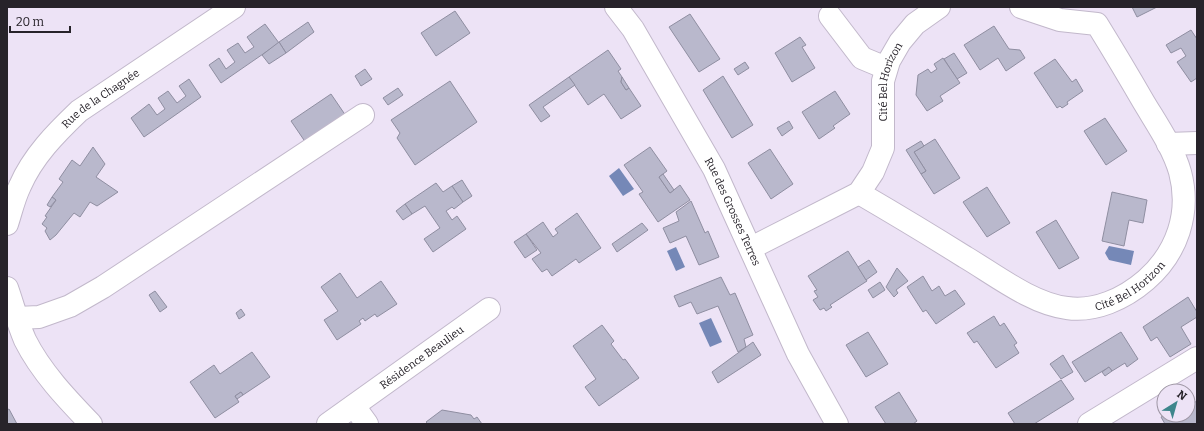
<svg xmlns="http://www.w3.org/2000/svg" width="1204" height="431" viewBox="0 0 1204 431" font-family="Bitter,serif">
<rect width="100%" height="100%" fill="#ede3f6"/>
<g fill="#7588b7">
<path d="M619,168L634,189L623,196L609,176Z"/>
<path d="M1109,246L1134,251L1131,265L1109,260L1105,253Z"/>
<path d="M676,247L685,267L676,271L667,251Z"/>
<path d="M711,318L722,342L710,347L699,323Z"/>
</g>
<g fill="#b9b8cc" stroke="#8f8ea1">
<path d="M1132,7H1157L1137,17Z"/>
<path d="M455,11L470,33L436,56L421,33Z"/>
<path d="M690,14L720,59L699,72L669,27Z"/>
<path d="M308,22L314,32L286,53L279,42Z"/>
<path d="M265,24L279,43L221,83L209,65L219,58L226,69L235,62L227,50L238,43L245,53L254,47L247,37Z"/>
<path d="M994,26L1009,49L1020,50L1025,58L1006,71L998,58L980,70L964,45Z"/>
<path d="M1191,30L1197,39V78L1191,82L1177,62L1186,56L1181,48L1171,53L1166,45Z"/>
<path d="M800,37L806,45L802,47L815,68L792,82L775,53Z"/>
<path d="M279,42L286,53L269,64L262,55Z"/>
<path d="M608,50L621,69L618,71L622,77L621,82L626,90L629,88L641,106L621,119L604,94L588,105L569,77Z"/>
<path d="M954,53L967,73L957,79L944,59Z"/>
<path d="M943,58L960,83L940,96L943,101L927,111L916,95L918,75L928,69L931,73L937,69L934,64Z"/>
<path d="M1055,59L1072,82L1076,79L1083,91L1067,102L1068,104L1062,108L1060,106L1057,108L1034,73Z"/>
<path d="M745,62L749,68L738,75L734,69Z"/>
<path d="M365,69L372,79L361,86L355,76Z"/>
<path d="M723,76L753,125L732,138L703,90Z"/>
<path d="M569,77L575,85L543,107L550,116L541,122L529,105Z"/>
<path d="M622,77L629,88L626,90L621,82Z"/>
<path d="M189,79L201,97L144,137L131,118L149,104L157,115L165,109L158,98L168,91L177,103L186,96L179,86Z"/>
<path d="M450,81L477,122L415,165L397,138L400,133L391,120Z"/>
<path d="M398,88L403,95L388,105L383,98Z"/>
<path d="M835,91L850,114L833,126L835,128L819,139L802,112Z"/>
<path d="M331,94L346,116L332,126L331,123L325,127L326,129L306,143L291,121Z"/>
<path d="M1105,118L1127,151L1106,165L1084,131Z"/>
<path d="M789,121L793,128L782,136L777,128Z"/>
<path d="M935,139L960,178L934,194L921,174L926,171L914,152Z"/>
<path d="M921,141L924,146L914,152L926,171L921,174L906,150Z"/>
<path d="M93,147L105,164L96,177L118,192L97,206L90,202L80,217L74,213L56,235L50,240L45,231L47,228L42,224L47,217L45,216L56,200L52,197L63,182L59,179L72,160L80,166Z"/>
<path d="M650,147L667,171L659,177L670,193L680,185L690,200L658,222L639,194L643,192L624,165Z"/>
<path d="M770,149L793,184L771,199L748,163Z"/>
<path d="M663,174L674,190L670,193L659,177Z"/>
<path d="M462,180L472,196L463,202L452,186Z"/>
<path d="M436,183L443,192L452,186L463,202L454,209L452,207L446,211L452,220L457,216L466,229L433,252L424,239L440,228L425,206L412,214L405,204Z"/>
<path d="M987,187L1010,223L987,237L963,202Z"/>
<path d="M1112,192L1147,200L1143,223L1129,220L1124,246L1102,241Z"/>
<path d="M52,197L56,200L50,207L47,205Z"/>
<path d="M691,201L705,233L708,231L719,257L699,265L686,236L670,243L663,228L679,221L676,212Z"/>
<path d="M405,204L412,214L403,220L396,211Z"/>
<path d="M577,213L601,248L579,263L576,259L552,276L547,269L542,272L532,259L541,253L526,234L543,222L553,237L558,233L555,229Z"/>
<path d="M1056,220L1079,258L1059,269L1036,232Z"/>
<path d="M642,223L648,230L617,252L612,244Z"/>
<path d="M526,234L537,250L525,258L514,242Z"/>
<path d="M848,251L867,281L830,305L832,307L826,311L824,308L820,310L813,300L818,297L814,291L817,290L808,276Z"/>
<path d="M869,260L877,272L866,280L858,267Z"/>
<path d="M897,268L908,281L896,290L898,293L894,297L886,287Z"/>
<path d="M340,273L357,298L381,281L397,304L377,317L375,314L365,321L363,318L359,321L361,324L337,340L324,320L338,311L321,287Z"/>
<path d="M923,276L932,291L939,286L945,296L955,290L965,304L936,324L926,310L923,312L907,287Z"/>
<path d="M721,277L730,295L735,293L753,335L744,339L746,347L738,352L718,306L697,314L691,302L679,307L674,296Z"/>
<path d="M880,282L885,290L873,298L868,290Z"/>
<path d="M155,291L167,307L160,312L149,295Z"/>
<path d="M1188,297L1197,312V317L1181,327L1191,344L1170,357L1157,337L1151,341L1143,327Z"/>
<path d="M241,309L245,315L239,319L236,313Z"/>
<path d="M994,316L1000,326L1004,323L1017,343L1014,345L1019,353L996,368L977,341L974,343L967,333Z"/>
<path d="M602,325L614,341L611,344L623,360L625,359L639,378L599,406L585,387L596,379L573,346Z"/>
<path d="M868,332L888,364L866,377L846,345Z"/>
<path d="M1121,332L1138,359L1127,367L1125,363L1112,371L1109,367L1085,382L1072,362Z"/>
<path d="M753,342L761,355L718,383L712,372Z"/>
<path d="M252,352L270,377L243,395L241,392L235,396L239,402L215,418L190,382L214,365L220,374Z"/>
<path d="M1063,355L1073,372L1061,379L1050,364Z"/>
<path d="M1109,367L1112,371L1105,376L1102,372Z"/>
<path d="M1061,380L1074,399L1034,424H1015L1008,413Z"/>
<path d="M241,392L243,395L237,399L235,396Z"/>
<path d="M899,392L917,421L913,424H886L875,407Z"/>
<path d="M1197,401V424H1165L1161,417L1165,415H1188V406Z"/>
<path d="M9,409L17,424H7V410Z"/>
<path d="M442,410L471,415L474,419L477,417L482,424H428L426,422Z"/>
</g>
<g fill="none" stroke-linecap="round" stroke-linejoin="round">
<g stroke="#c2b8cb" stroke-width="24">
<g id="minor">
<path id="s1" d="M616,7L633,29L714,169L798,354L837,424"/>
<path d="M830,16L862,58L886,68"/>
<path d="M1168,144L1197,143"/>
<path id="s2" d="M859,193C895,214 930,235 965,257C994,274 1032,304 1067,308C1095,312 1124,299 1146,280C1177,253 1191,213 1180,172C1173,147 1156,123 1143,101C1128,75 1113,50 1097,24L1060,20L1021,7"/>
<path id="s3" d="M7,224C11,212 14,198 20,186C33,156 56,133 79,111L234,7"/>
<path id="s4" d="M751,248L859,193L873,172L883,148V81L889,61L900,42L915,24L939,7"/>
<path d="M7,288C13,305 18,324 25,340C41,372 67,399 91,424"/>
<path d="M17,318L39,317L70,306L103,287L363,115"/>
<path d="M354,406L367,424"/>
<path id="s5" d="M328,424L489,309"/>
<path d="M1089,424L1197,358"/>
</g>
</g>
<use href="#minor" stroke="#fff" stroke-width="22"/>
</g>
<g text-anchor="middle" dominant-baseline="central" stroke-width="3" stroke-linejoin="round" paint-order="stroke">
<g font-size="11" fill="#27232a" stroke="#ede3f6">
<text stroke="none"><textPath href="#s4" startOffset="240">Cité Bel Horizon</textPath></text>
<text stroke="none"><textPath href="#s3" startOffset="161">Rue de la Chagnée</textPath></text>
<text stroke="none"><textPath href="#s1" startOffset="236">Rue des Grosses Terres</textPath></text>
<text stroke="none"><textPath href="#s2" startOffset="308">Cité Bel Horizon</textPath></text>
<text stroke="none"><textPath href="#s5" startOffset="115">Résidence Beaulieu</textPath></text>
</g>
</g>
<rect width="1204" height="431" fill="none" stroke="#27232a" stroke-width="16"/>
<g transform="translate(1176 403) rotate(37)"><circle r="19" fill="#ede3f6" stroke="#9e96a4"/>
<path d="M0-3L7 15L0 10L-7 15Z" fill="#3e868c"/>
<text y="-6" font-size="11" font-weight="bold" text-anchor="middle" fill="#27232a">N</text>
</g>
<path d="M10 26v6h60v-6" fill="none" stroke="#27232a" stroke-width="2"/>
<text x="16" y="26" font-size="12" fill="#27232a" stroke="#ede3f6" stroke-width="3" paint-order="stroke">20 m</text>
</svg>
